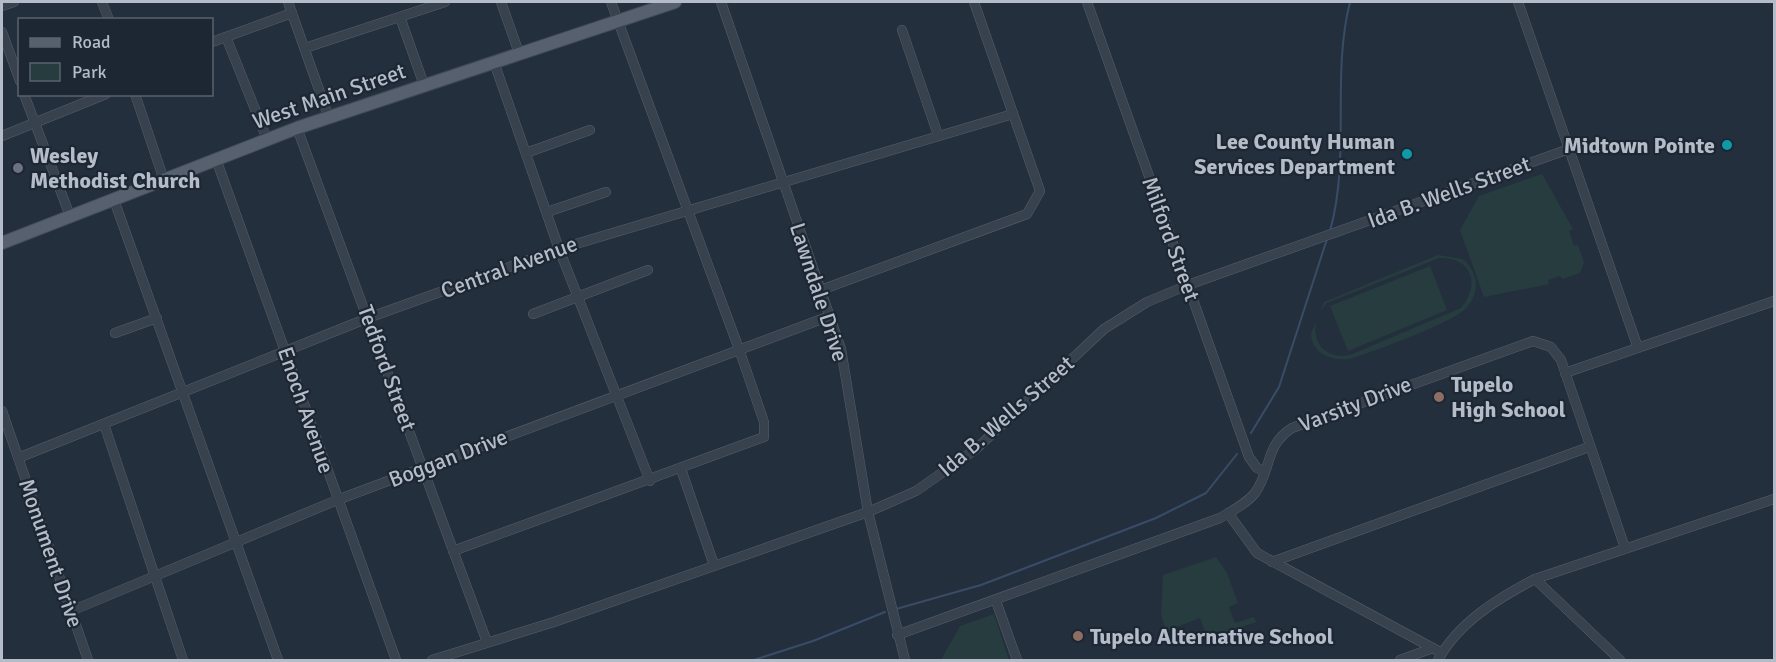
<svg xmlns="http://www.w3.org/2000/svg" width="1776" height="662" viewBox="0 0 1776 662" font-family="Signika,sans-serif">
<rect width="100%" height="100%" fill="#242f3e"/>
<g fill="#263c3f" fill-rule="evenodd">
<path d="M1542,174L1573,229L1569,231L1574,246L1578,245L1584,262L1580,273L1562,279L1560,276L1548,280L1549,284L1484,297L1460,230L1479,196Z"/>
<path d="M1438,255L1462,259C1480,272 1480,296 1464,310C1448,324 1371,353 1349,359C1332,361 1312,354 1311,334L1324,302ZM1439,258C1472,257 1481,284 1461,308L1350,355C1315,362 1305,324 1327,303Z"/>
<path d="M1430,266L1447,310L1348,351L1330,306Z"/>
<path d="M1216,557L1227,573L1238,603L1229,607L1235,623L1254,617L1256,622L1219,635L1221,642L1210,645L1200,618L1166,631L1161,615L1163,575Z"/>
<path d="M994,614L1009,660H941L960,626Z"/>
</g>
<g fill="none" stroke-linecap="round" stroke-linejoin="round">
<g stroke="#394c67" stroke-width="2">
<path d="M1330,231C1351,156 1331,77 1350,2"/>
<path d="M1251,433L1279,387L1327,239"/>
<path d="M896,609L981,585L1156,518L1206,493L1237,454"/>
<path d="M754,660L813,641L885,612"/>
</g>
<g stroke="#565f6c" stroke-width="10">
<g id="minor">
<path d="M102,2L109,20"/>
<path d="M288,2L329,118"/>
<path d="M501,2L519,53"/>
<path d="M721,2L841,349L868,512L905,660"/>
<path d="M1087,2L1249,457L1257,468L1264,471"/>
<path d="M1518,2L1638,348"/>
<path d="M2,6L14,2"/>
<path d="M400,17L424,85"/>
<path d="M902,30L938,135"/>
<path d="M2,32L20,81"/>
<path d="M226,37L267,139"/>
<path d="M212,42L292,13"/>
<path d="M305,48L445,2"/>
<path d="M494,62L559,249L650,481"/>
<path d="M24,94L70,216"/>
<path d="M135,94L164,180"/>
<path d="M297,128L487,642"/>
<path d="M2,136L106,94"/>
<path d="M526,153L590,130"/>
<path d="M216,159L396,660"/>
<path d="M114,200L278,660"/>
<path d="M547,212L606,192"/>
<path d="M821,290L1027,214L1040,191L974,2"/>
<path d="M533,314L648,270"/>
<path d="M115,333L157,318"/>
<path d="M1565,373L1774,301"/>
<path d="M2,411L88,660"/>
<path d="M104,424L183,660"/>
<path d="M18,458L368,318L559,249L1013,114"/>
<path d="M681,469L714,565"/>
<path d="M1228,513L1257,553L1442,653"/>
<path d="M453,551L764,437V422L739,349L611,2"/>
<path d="M1272,562L1589,447"/>
<path d="M1535,579L1620,660"/>
<path d="M996,601L1017,660"/>
<path d="M71,611L337,500L830,316"/>
<path d="M897,635L1220,518C1232,511 1246,504 1255,493C1272,470 1264,446 1292,428L1533,341L1551,347L1561,360L1625,548"/>
<path d="M432,660L554,622L868,512L916,491L976,449L1104,329L1147,302L1188,285L1569,149"/>
<path d="M1400,660L1433,648"/>
<path d="M1438,660C1458,623 1498,598 1535,579L1774,499"/>
</g>
</g>
<g stroke="#414a57" stroke-width="14">
<path id="major" d="M2,243L297,128L675,2"/>
</g>
<use href="#minor" stroke="#38414e" stroke-width="9"/>
<use href="#major" stroke="#56606e" stroke-width="12"/>
</g>
<g fill="#0f9aa8" stroke="#1d2633" stroke-width="2">
<circle cx="1727" cy="145" r="6"/>
<circle cx="1407" cy="154" r="6"/>
</g>
<circle fill="#6b7280" stroke="#1d2633" stroke-width="2" cx="18" cy="168" r="6"/>
<g fill="#8d6e63" stroke="#1d2633" stroke-width="2">
<circle cx="1439" cy="397" r="6"/>
<circle cx="1078" cy="636" r="6"/>
</g>
<g text-anchor="middle" dominant-baseline="central" stroke-width="4.5" stroke-linejoin="round" paint-order="stroke">
<g font-size="22" fill="#b4bcc9" stroke="#1d2633">
<text transform="translate(329 96) rotate(-19)">West Main Street</text>
<text transform="translate(1449 192) rotate(-20)">Ida B. Wells Street</text>
<text transform="translate(1171 239) rotate(70)">Milford Street</text>
<text transform="translate(509 267) rotate(-20)">Central Avenue</text>
<text transform="translate(819 292) rotate(72)">Lawndale Drive</text>
<text transform="translate(387 368) rotate(70)">Tedford Street</text>
<text transform="translate(1355 404) rotate(-21)">Varsity Drive</text>
<text transform="translate(306 410) rotate(71)">Enoch Avenue</text>
<text transform="translate(1006 416) rotate(-41)">Ida B. Wells Street</text>
<text transform="translate(448 458) rotate(-21)">Boggan Drive</text>
<text transform="translate(51 553) rotate(71)">Monument Drive</text>
</g>
<g font-size="22" font-weight="bold" fill="#b4bcc9" stroke="#1d2633" text-anchor="start">
<text x="1395" y="141" text-anchor="end">Lee County Human<tspan x="1395" dy="25">Services Department</tspan></text>
<text x="1715" y="145" text-anchor="end">Midtown Pointe</text>
<text x="30" y="155">Wesley<tspan x="30" dy="25">Methodist Church</tspan></text>
<text x="1451" y="384">Tupelo<tspan x="1451" dy="25">High School</tspan></text>
<text x="1090" y="636">Tupelo Alternative School</text>
</g>
</g>
<rect width="1776" height="662" fill="none" stroke="#b4bcc9" stroke-width="6"/>
<rect x="18" y="18" width="195" height="78" fill="#1d2633" stroke="#59626f" stroke-width="1.5"/>
<rect x="30" y="38" width="30" height="9" fill="#56606e" stroke="#59626f" stroke-width="1.5"/>
<text x="72" y="48" font-size="18" fill="#b4bcc9">Road</text>
<rect x="30" y="63" width="30" height="18" fill="#263c3f" stroke="#59626f" stroke-width="1.5"/>
<text x="72" y="78" font-size="18" fill="#b4bcc9">Park</text>
</svg>
